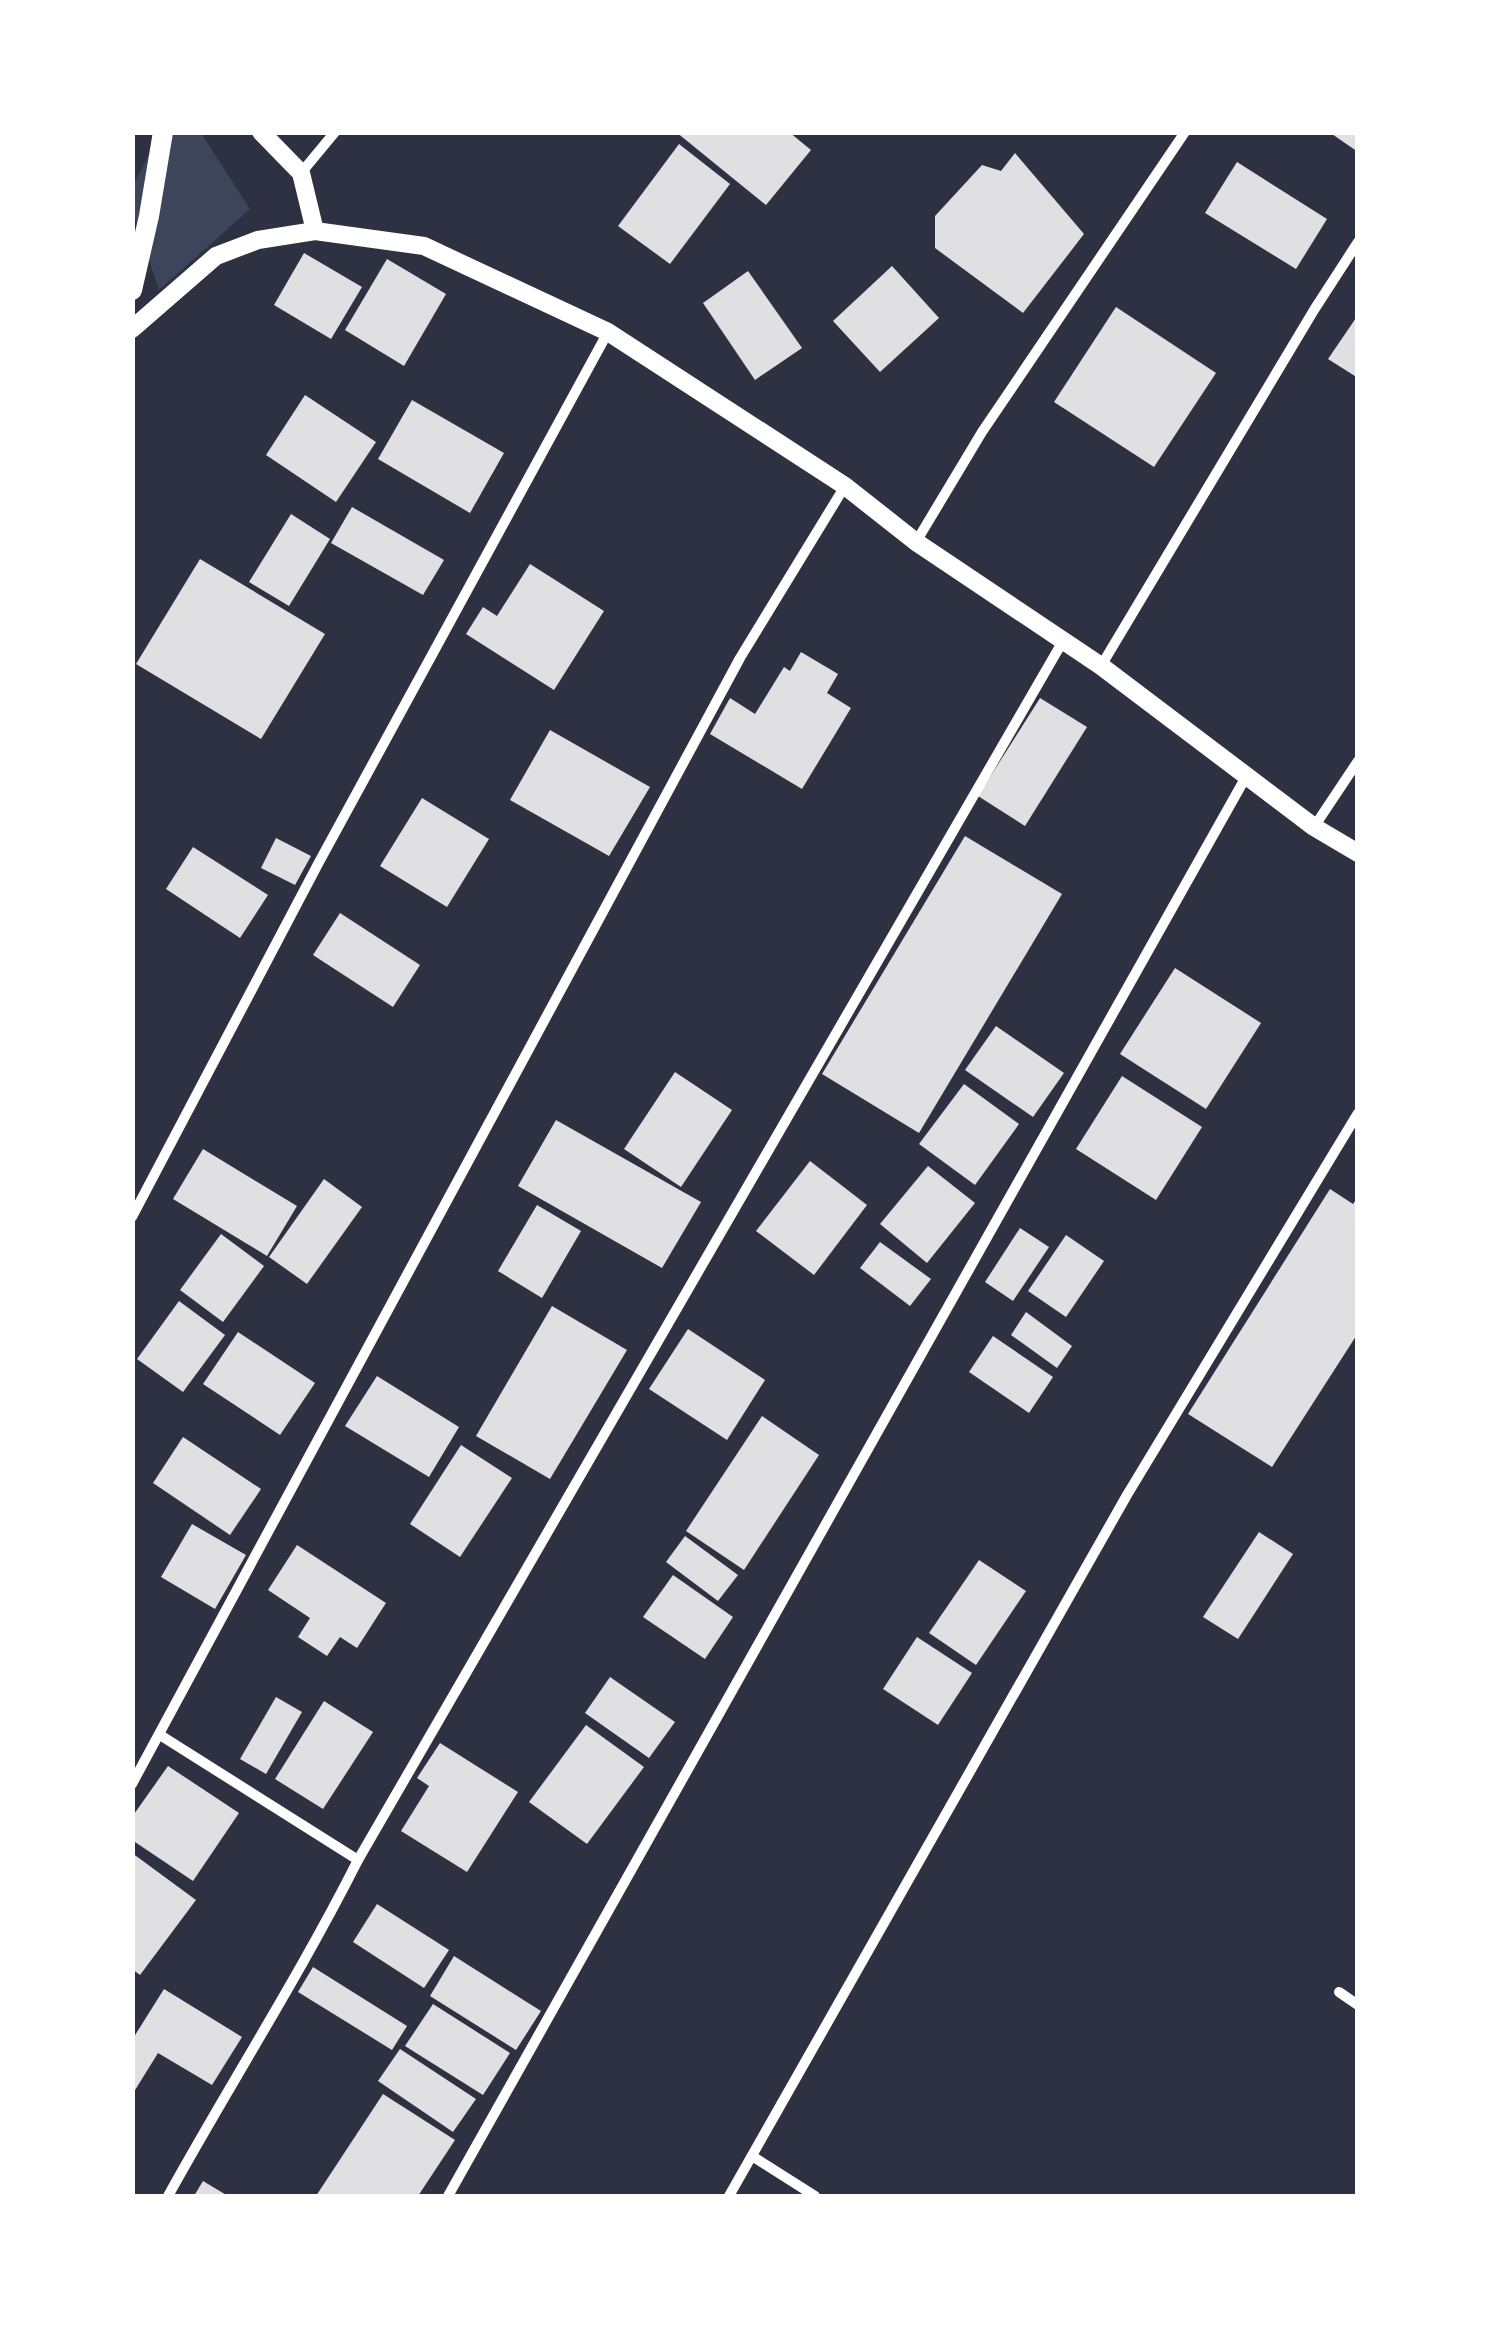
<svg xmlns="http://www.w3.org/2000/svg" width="1490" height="2329" viewBox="0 0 1490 2329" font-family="'IBM Plex Serif',serif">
<rect width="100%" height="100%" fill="#2d3142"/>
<path fill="#3c4559" d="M160,133H201L250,209L159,290L133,212L132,188Z"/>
<g fill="#e0e0e3">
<path d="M676,132H789L811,150L766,205Z"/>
<path d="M1329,132H1358V152Z"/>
<path d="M679,144L730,184L670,264L618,226Z"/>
<path d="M1015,153L1084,234L1023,313L935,248V216L982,165L1001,171Z"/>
<path d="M1237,162L1327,219L1296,269L1205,213Z"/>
<path d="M304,253L362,287L331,339L274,305Z"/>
<path d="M387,259L446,294L404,366L345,330Z"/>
<path d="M892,266L939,318L880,372L833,321Z"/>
<path d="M748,271L802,348L755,380L703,303Z"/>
<path d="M1116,307L1216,373L1154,467L1054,402Z"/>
<path d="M1358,315V378L1328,359Z"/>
<path d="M305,395L376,442L336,502L266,455Z"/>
<path d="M412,400L504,453L470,513L378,459Z"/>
<path d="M352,507L444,560L423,595L331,543Z"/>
<path d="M291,514L330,539L289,606L249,582Z"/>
<path d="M200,559L325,634L261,739L136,664Z"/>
<path d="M530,564L604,611L554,690L466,634L483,607L497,616Z"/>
<path d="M801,652L838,674L827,693L851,708L802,789L710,734L730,698L755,714L784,667L790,671Z"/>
<path d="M1040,698L1087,727L1025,826L978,796Z"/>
<path d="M550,730L650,787L609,856L510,800Z"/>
<path d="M422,798L489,839L447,907L380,866Z"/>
<path d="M965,836L1062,894L919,1133L822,1074Z"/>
<path d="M276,838L311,856L295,885L261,868Z"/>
<path d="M193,847L268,895L240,938L166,889Z"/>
<path d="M340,913L420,965L393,1007L313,955Z"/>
<path d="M1175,968L1261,1023L1206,1109L1120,1054Z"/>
<path d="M996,1026L1064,1073L1033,1117L965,1070Z"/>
<path d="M675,1072L732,1110L681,1187L624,1149Z"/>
<path d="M1122,1076L1202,1127L1156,1200L1076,1149Z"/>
<path d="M964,1084L1019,1124L975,1185L919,1144Z"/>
<path d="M556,1120L701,1202L662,1268L518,1186Z"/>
<path d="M203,1149L297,1206L267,1256L173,1199Z"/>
<path d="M810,1161L867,1205L814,1275L756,1231Z"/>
<path d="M928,1166L975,1203L927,1263L880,1224Z"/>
<path d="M324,1179L362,1207L307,1284L269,1257Z"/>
<path d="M1330,1189L1353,1204L1358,1197V1333L1272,1467L1188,1414Z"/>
<path d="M537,1205L581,1231L542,1298L498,1271Z"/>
<path d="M1020,1228L1049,1247L1013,1301L985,1282Z"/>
<path d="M221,1234L264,1266L223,1322L180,1290Z"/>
<path d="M1066,1235L1104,1261L1066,1317L1028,1291Z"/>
<path d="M880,1242L931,1279L910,1306L860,1268Z"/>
<path d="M179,1301L225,1335L183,1392L137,1359Z"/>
<path d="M552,1306L627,1350L550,1479L476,1436Z"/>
<path d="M1026,1312L1072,1346L1057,1368L1011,1335Z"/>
<path d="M688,1329L765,1380L727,1440L649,1389Z"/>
<path d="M238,1332L315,1383L280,1435L203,1384Z"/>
<path d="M993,1336L1053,1377L1029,1413L969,1372Z"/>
<path d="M377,1376L459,1427L429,1477L345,1426Z"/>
<path d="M762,1416L819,1455L744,1570L686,1531Z"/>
<path d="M183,1437L261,1489L230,1535L153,1483Z"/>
<path d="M461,1445L512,1478L460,1557L410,1524Z"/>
<path d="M192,1524L246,1555L215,1609L161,1577Z"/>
<path d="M1259,1532L1293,1554L1238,1639L1203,1617Z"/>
<path d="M685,1536L738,1575L718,1601L666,1562Z"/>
<path d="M297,1545L386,1603L357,1648L340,1637L327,1656L298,1637L310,1618L268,1590Z"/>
<path d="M979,1560L1026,1591L976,1665L929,1633Z"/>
<path d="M673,1575L733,1617L705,1659L643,1617Z"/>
<path d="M917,1637L972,1673L938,1725L883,1689Z"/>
<path d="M610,1677L675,1722L649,1758L585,1713Z"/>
<path d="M276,1697L302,1712L266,1774L240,1759Z"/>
<path d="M324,1701L373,1732L323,1809L275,1779Z"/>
<path d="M586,1725L644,1767L587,1844L529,1802Z"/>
<path d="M440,1743L518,1792L467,1872L401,1831L429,1786L417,1778Z"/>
<path d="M168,1766L239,1813L193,1881L132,1840V1817Z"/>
<path d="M132,1853L196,1900L140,1975L132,1969Z"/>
<path d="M377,1904L449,1950L424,1988L353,1942Z"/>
<path d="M454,1956L541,2011L516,2050L430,1996Z"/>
<path d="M313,1967L407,2026L392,2050L298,1992Z"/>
<path d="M164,1989L242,2037L212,2085L158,2053L132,2095V2040Z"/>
<path d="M433,2004L510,2053L483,2095L405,2046Z"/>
<path d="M400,2049L476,2099L453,2132L378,2081Z"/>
<path d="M383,2094L455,2140L418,2196H316Z"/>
<path d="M203,2181L228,2196H194Z"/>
</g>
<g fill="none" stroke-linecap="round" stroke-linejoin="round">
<g stroke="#fff" stroke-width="10">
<path d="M301,173L335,132"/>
<path d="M916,542L982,432L1185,132"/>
<path d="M1101,666L1314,310L1358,242"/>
<path d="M1314,827L1358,761"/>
<path d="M132,1217L318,864L608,332"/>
<path d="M160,1735L358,1860C300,1975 230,2084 168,2196"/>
<path d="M132,1784L740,658L845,486"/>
<path d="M358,1860L1063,641"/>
<path d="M1339,1992L1358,2005"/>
<path d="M752,2156L815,2196"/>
<path d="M448,2196L1247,775"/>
<path d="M729,2196L1127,1495L1358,1113"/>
</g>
<g stroke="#fff" stroke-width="18">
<path d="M261,132L301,173L315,231"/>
<path d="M132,329L216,256L258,240L315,231L424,246L608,332L845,486L916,542L1101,666L1314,827L1358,853"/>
</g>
<path stroke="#fff" stroke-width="20" d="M132,290L149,216L163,132"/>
</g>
<rect width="1490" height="2329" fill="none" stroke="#ffffff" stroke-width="270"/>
</svg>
